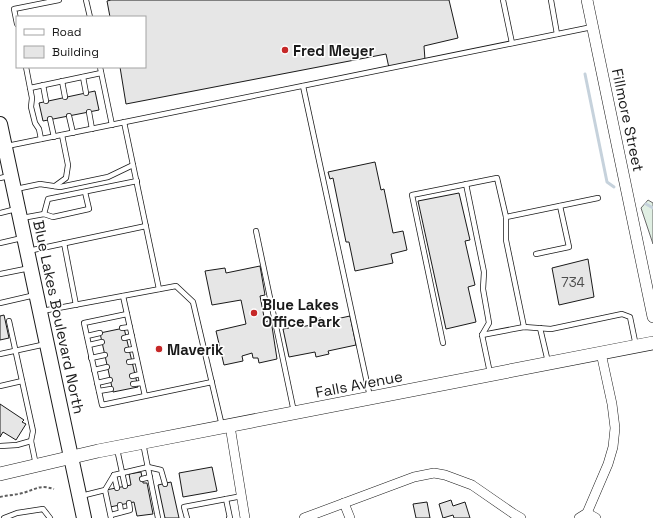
<svg xmlns="http://www.w3.org/2000/svg" width="653" height="518" viewBox="0 0 653 518" font-family="'Space Grotesk',sans-serif">
<rect width="100%" height="100%" fill="#fff"/>
<path fill="#e0efe3" stroke="#6a6a6a" d="M648,200L653,203V244L641,208Z"/>
<g fill="none" stroke-linecap="round" stroke-linejoin="round">
<g stroke="#c6d2dc" stroke-width="3">
<path d="M585,74L607,182L614,187"/>
<path d="M646,204L653,208"/>
</g>
</g>
<g fill="#e6e6e6" stroke="#1a1a1a">
<path d="M111,0H449L458,38L424,46L425,60L389,68L386,54L126,104L120,67H145V17H110L107,1Z"/>
<path d="M95,91L99,110L43,121L39,103Z"/>
<path d="M375,162L381,190L384,189L393,233L403,231L407,250L391,254L393,263L355,271L349,242H346L333,178L330,179L328,172Z"/>
<path d="M459,193L470,240L465,241L475,285L468,287L476,322L446,329L418,201Z"/>
<path d="M588,259L594,297L559,305L552,268Z"/>
<path d="M260,266L265,295L260,296L265,322L271,320L277,359L259,363L258,358H253L252,353L242,356L243,361L224,365L216,331L246,324L241,300L212,305L205,271L225,268L226,273Z"/>
<path d="M4,315L9,338L0,340V316Z"/>
<path d="M350,316L356,345L328,351L329,354L316,357L315,352L289,357L283,329L289,328V325L299,323L300,327L312,325L311,320L321,318L322,322Z"/>
<path d="M124,328L138,387L113,392L100,333Z"/>
<path d="M0,404L24,420L22,422L26,424L16,440L3,432L0,437Z"/>
<path d="M212,467L217,491L183,497L179,473Z"/>
<path d="M141,472L143,483H147L153,514L137,516L134,502L110,507L106,490L131,485L129,474Z"/>
<path d="M171,482L179,518H165L158,485Z"/>
<path d="M451,500L453,506L465,502L470,518H454L453,515L443,518L439,504Z"/>
<path d="M427,502L430,518H416L413,504Z"/>
</g>
<g fill="none" stroke-linecap="round" stroke-linejoin="round">
<g stroke="#1a1a1a" stroke-width="6">
<g id="service">
<path d="M86,0L90,17"/>
<path d="M503,0L512,43"/>
<path d="M551,0L557,34"/>
<path d="M17,24L14,9L59,0"/>
<path d="M26,67L32,98L31,107L35,123L39,129L41,139"/>
<path d="M100,67L112,125"/>
<path d="M83,77L86,93"/>
<path d="M62,81L65,97"/>
<path d="M43,85L46,101"/>
<path d="M303,86L370,397"/>
<path d="M30,88L101,73"/>
<path d="M89,112L92,129"/>
<path d="M69,116L73,133"/>
<path d="M50,119L54,137"/>
<path d="M124,122L159,289"/>
<path d="M7,146L592,27"/>
<path d="M0,178L9,176"/>
<path d="M466,184L484,272L483,289L489,323L482,335L490,373"/>
<path d="M55,186L66,178L68,165L62,135"/>
<path d="M16,189L40,184L60,187L108,177L133,165"/>
<path d="M0,213L16,209"/>
<path d="M44,214L48,199L137,181"/>
<path d="M506,217V240L524,327"/>
<path d="M22,218L44,214L53,217L89,209L85,192"/>
<path d="M256,231L294,412"/>
<path d="M0,243L22,238"/>
<path d="M64,243L76,305"/>
<path d="M28,251L146,226"/>
<path d="M536,254L569,247L560,206"/>
<path d="M0,274L30,268"/>
<path d="M123,296L127,314"/>
<path d="M0,303L35,295"/>
<path d="M42,311L176,286L193,302L222,426"/>
<path d="M122,328L130,327"/>
<path d="M540,328L548,362"/>
<path d="M482,335L524,327L551,329L622,314L630,317L636,346"/>
<path d="M87,336L100,333"/>
<path d="M124,338L132,336"/>
<path d="M443,343L412,195L497,178L506,217L598,198"/>
<path d="M89,345L102,342"/>
<path d="M127,350L134,349"/>
<path d="M0,354L46,344"/>
<path d="M91,358L105,355"/>
<path d="M129,362L137,361"/>
<path d="M94,370L107,367"/>
<path d="M132,376L140,374"/>
<path d="M97,383L110,380"/>
<path d="M133,384L142,383"/>
<path d="M0,386L22,381"/>
<path d="M99,391L111,389"/>
<path d="M145,396L127,314L84,323L102,405L212,382"/>
<path d="M31,441L36,465"/>
<path d="M143,443L158,518"/>
<path d="M0,446L17,445L31,441L33,431L9,321"/>
<path d="M117,449L125,486"/>
<path d="M114,475L117,488"/>
<path d="M142,479L150,477"/>
<path d="M105,490L111,518"/>
<path d="M81,496L105,490L114,475L148,467L161,470L165,484"/>
<path d="M226,499L230,518H229"/>
<path d="M120,505L121,512"/>
<path d="M111,515L130,510L129,503"/>
<path d="M4,518L17,513L43,509L50,518"/>
<path d="M187,518L184,507L242,496"/>
</g>
</g>
<g stroke="#1a1a1a" stroke-width="10">
<g id="minor">
<path d="M230,426L245,518"/>
<path d="M344,503L350,518"/>
<path d="M587,513L608,464L613,447L615,428L612,404L601,353"/>
<path d="M304,518L414,477L434,473L445,475L472,485L514,514L521,518"/>
<path d="M579,518L587,513L596,518"/>
</g>
</g>
<g stroke="#1a1a1a" stroke-width="12">
<path id="tertiary" d="M587,0L653,317"/>
</g>
<g stroke="#1a1a1a" stroke-width="14">
<path id="secondary" d="M0,474L98,451L653,343"/>
</g>
<g stroke="#1a1a1a" stroke-width="16">
<path id="primary" d="M0,124L84,518"/>
</g>
<path stroke="#5f5f5f" stroke-width="2" stroke-dasharray="3 2" stroke-linecap="butt" d="M0,497C8,495 18,495 26,492C38,488 40,485 54,489"/>
<use href="#service" stroke="#fff" stroke-width="4.5"/>
<use href="#minor" stroke="#fff" stroke-width="9"/>
<use href="#tertiary" stroke="#fff" stroke-width="11"/>
<use href="#secondary" stroke="#fff" stroke-width="13"/>
<use href="#primary" stroke="#fff" stroke-width="14"/>
</g>
<g fill="#c62828" stroke="#fff" stroke-width="1.5">
<circle cx="285" cy="50" r="4"/>
<circle cx="254" cy="313" r="4"/>
<circle cx="159" cy="349" r="4"/>
</g>
<g text-anchor="middle" dominant-baseline="central" stroke-width="3" stroke-linejoin="round" paint-order="stroke">
<g font-size="13" fill="#4d4d4d">
<text x="573" y="282">734</text>
</g>
<g font-size="15" font-weight="bold" fill="#1a1a1a" stroke="#fff" text-anchor="start">
<text x="293" y="50">Fred Meyer</text>
<text x="262" y="304">Blue Lakes<tspan x="262" dy="17">Office Park</tspan></text>
<text x="167" y="349">Maverik</text>
</g>
<g font-size="15" fill="#1a1a1a" stroke="#fff">
<text transform="translate(628 120) rotate(78)">Fillmore Street</text>
<text transform="translate(59 317) rotate(78)">Blue Lakes Boulevard North</text>
<text transform="translate(359 384) rotate(-11)">Falls Avenue</text>
</g>
</g>
<rect x="16" y="16" width="130" height="52" fill="#ffffff" stroke="#a3a3a3"/>
<rect x="24" y="29" width="20" height="6" fill="#ffffff" stroke="#a3a3a3"/>
<text x="52" y="36" font-size="12" fill="#1a1a1a">Road</text>
<rect x="24" y="46" width="20" height="12" fill="#e6e6e6" stroke="#a3a3a3"/>
<text x="52" y="56" font-size="12" fill="#1a1a1a">Building</text>
</svg>
